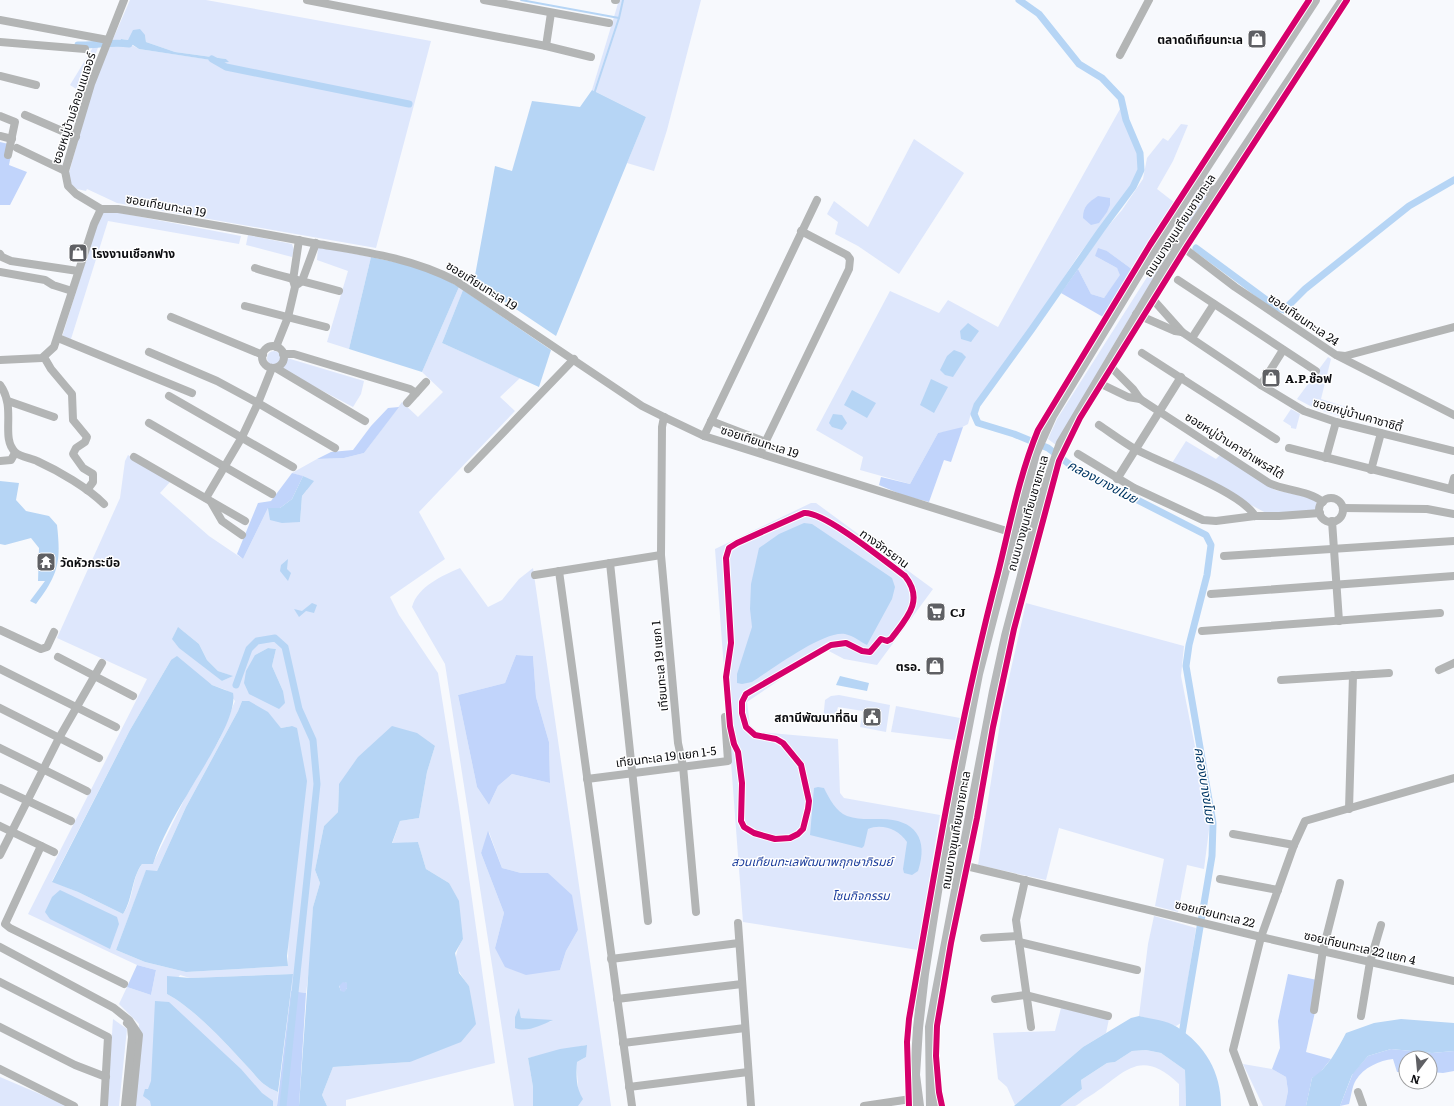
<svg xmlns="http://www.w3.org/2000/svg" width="1454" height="1106" viewBox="0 0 1454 1106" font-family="Literata,'Noto Sans Thai',serif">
<rect width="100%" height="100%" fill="#f7f9fd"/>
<g fill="#dee7fc" fill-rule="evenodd">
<path d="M130,0H206L431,41L376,248L117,203L87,189L86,191L77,189L69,183V173L93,85ZM145,35L146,42L175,52L226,59L228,62L220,63L219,66L212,60L139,49L121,39L128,40Z"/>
<path d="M619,0H701L667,130L654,171L627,163L646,117L592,90Z"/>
<path d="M95,44L99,45L81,92L70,85Z"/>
<path d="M1120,109L1137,153L1139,169L1132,185L1078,256L1037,318L979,399L972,410L968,424L957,430L938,433L910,484L860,470L863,457L816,430L890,291L939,313L948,300L998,327Z"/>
<path d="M1181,124L1188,125L1173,161L1157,189L1175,203L1133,270L1107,251L1095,256L1117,268L1121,275L1104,298L1091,294L1078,269L1104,231L1122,210L1143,179L1147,158L1163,138L1168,141Z"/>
<path d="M914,139L964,173L899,274L858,246L835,234L838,222L827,214L834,201L868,227Z"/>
<path d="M1199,191L1208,196L1186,230L1178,228L1177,224Z"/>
<path d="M110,211L241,236L239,244L108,221L71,339L62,337L100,214L104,212Z"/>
<path d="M248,235L292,244L294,250L292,257L246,245Z"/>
<path d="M318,247L371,257L349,349L327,342L348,271L317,260Z"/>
<path d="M1163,252L1166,254V257L1108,354L1056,445L1048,439L1057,419Z"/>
<path d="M459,287L463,290L442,343L520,378L500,397L515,411L419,512L445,559L390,597L399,615L438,673L459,806L495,1063L346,1100V1106H327L322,1095L333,1067L410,1062L469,986C455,968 451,959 463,939L449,883L426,869L418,842L392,844L400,821L419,818L427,772L435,746L339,784L338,812L324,826L315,870L320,883L313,907L311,955L306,993L291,991L292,974L190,978L180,975L167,994C192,1007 224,1041 244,1063C258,1077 259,1084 278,1092L277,1106H134L139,1024L119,1004L127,987L151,995L156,970L137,965L28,914L147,679L57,638L120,498L125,461L128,455L170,482L160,493L209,536L243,559L268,508L300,522L302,496L307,490L305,477L292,473L317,459L344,458L364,453L402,402L418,417L443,392L422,372ZM179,628L199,644L207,660L218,671L232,676L222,681ZM268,648L276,649L272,666L283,691L255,655ZM171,660L212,685L226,690L235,701L219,740L186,796L153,863L142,864C131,879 134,900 123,914L78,892L52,881L130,730ZM242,701L267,712L281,728L292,726L288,966L186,972L145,962L116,950L146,871H157L186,807L238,711Z"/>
<circle cx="274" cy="358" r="7"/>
<path d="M1328,357L1331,359L1321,399L1346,407L1343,417L1316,409L1297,399Z"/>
<path d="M287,358L364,381L361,394L353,407L285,371L283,367Z"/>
<path d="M1291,409L1300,414L1296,429L1291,428V426L1283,421Z"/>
<path d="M1186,441L1216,459L1220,455L1275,490L1311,498L1318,504L1316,510L1268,514L1172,463Z"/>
<path d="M811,503H816L933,589L877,665L844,659L825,649L747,702L750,725L758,732L838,739L840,793L844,798L940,815L918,950L743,922L715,549Z"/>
<path d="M460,568L488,607L502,600L519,579L533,568L611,1106H569H578C580,1091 576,1077 577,1062L586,1057V1045L528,1058L533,1087V1106H514L445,664L412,607C418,586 442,576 460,568ZM516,655L533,656L536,697L549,742L550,783L512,774L498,786L489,805L477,787L458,695L505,683ZM489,832L502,868L521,873H548L578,930L566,951L560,970L495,948L504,913L481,853ZM519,1009L521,1018L552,1021L515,1028Z"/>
<path d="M1026,603L1184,646L1181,676L1210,822L1204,869L1187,865L1178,912L1155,906L1164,859L1059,828L1046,880L978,865L1003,704Z"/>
<path d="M839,695L890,705L886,732L860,727L863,711L838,707L833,723L823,721L825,700L831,696Z"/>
<path d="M896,706L960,718L955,740L891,732Z"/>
<path d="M1154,916L1196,928L1181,1023L1176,1026L1139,1016L1148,944Z"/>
<path d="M1061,1008L1109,1019L1106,1033L1083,1047L1015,1105L1007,1087L998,1079L993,1033L1055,1031Z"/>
<path d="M113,1019L127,1029L119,1106H107Z"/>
<path d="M1146,1050L1161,1053L1185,1070L1186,1106H1179V1084C1137,1044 1123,1077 1085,1099C1082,1101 1078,1105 1075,1106C1071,1106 1064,1106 1060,1106L1082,1089L1081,1080L1107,1063L1115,1062L1132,1051Z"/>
<path d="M1243,1064L1272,1069L1286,1077L1288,1091L1285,1106H1263Z"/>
<path d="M0,1077L68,1106H0Z"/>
</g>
<g fill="#c1d4fb">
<path d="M0,142L13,145L9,165L27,172L10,205H0Z"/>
<path d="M1098,196L1110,198V205L1107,212L1099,223L1091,225L1083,218C1083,206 1089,202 1098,196Z"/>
<path d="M1098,248L1107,251L1133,270L1103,317L1061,293L1078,269L1091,294L1104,298L1120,275L1117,268L1095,256Z"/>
<path d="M399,407L364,453L344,458L317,459L331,452L353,450L371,426L388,408Z"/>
<path d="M963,427L951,462L944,460L929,502L905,496L879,485L881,477L910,484L938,433Z"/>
<path d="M292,473L303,476L292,499L280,508H268L243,559L237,554L258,503L271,501Z"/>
<path d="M516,655L533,656L536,697L549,742L550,783L512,774L498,786L489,805L477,787L458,695L505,683Z"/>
<path d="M488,831L502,868L521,873H548L572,895L578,930L566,951L560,970L526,975L505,967L495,948L504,913L481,853Z"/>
<path d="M137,965L156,970L151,995L127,987Z"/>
<path d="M1288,974L1322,981L1306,1052L1331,1059L1318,1075L1312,1078L1306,1106H1285L1288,1091L1286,1077L1272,1069L1280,1048L1278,1021Z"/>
<path d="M343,981L347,983V988L344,993L341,992L339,985Z"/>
<path d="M291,991L306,993L299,1106H277Z"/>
<path d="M1391,1049L1432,1053L1454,1051V1071L1443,1073L1430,1072V1058H1406V1072H1397L1393,1059C1380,1060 1363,1068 1356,1080C1352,1086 1351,1097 1349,1104L1340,1106L1353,1073L1368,1056Z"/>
</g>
<g fill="#b6d5f5" fill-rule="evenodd">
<path d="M140,29L145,35L146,42L175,52L226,59L229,62L220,63L219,66L211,60L139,49L133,45L120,42L121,39L128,40L133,30Z"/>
<path d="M592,90L646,117L556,336L474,281L495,166L512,171L532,101L580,107Z"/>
<path d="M371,257L408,265L432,272L459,287L422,372L349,349Z"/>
<path d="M463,290L551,350L539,387L442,343Z"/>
<path d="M968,323L979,331L971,342L961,339L960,331Z"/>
<path d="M954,350L962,353L966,357L953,377L945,375L940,370L947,356Z"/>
<path d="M931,379L948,387L934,413L920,405Z"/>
<path d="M852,390L876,403L867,418L844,405Z"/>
<path d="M833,414L842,415L847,423L842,430L832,427L829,423Z"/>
<path d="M303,476L314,481L302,496L300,522L282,523L270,520L268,508H280L292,499Z"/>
<path d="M0,481L19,483L16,500L26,511L49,516L57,525C61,561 59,574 36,604L30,601L45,581H38L39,548L31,538L5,545L0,544Z"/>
<path d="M804,523L812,524L892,578L895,587L892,599L867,645C859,641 854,636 845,634C824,630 771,670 752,682L742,684L737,683V674L752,627L750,609L751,584L759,548L779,534Z"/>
<path d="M288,559L287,569L291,573L288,581L280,571L281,565Z"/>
<path d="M312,603L317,605L314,613L306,611L299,617L294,609L302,611Z"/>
<path d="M178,627L199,644L207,660L218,671L233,676L222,681L179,648L172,639Z"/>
<path d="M268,648L276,649L272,666L283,691L285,703L279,709L249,694L244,683L246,671L255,655Z"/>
<path d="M177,656L212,685L233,693C238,717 199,773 187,795C174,816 161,840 153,864H142C131,879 133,899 123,914L78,892L52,882L130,730L171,660Z"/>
<path d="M840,676L869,683L867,691L836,685Z"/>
<path d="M242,701H249L268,712L281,728L292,726L297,728L307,781L287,956L288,966L186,972L145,962L116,950L146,870L157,871L186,807L238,711Z"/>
<path d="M392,726L417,733L435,746L427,772L419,818L400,821L392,843L418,842L426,869L449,883L459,901L463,939L455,953L459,973L469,986L476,1024L461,1042L410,1062L333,1067L322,1095L327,1106H299L313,907L320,883L315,870L324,826L338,812L339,784L358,757ZM343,982L347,983V988L344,992L341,991L339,986Z"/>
<path d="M818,787L824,788C829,798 836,812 847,816C858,820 869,819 881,819C915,819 929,839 918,871L912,875L904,873L903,869L907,842C899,829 881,823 868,829L864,846L862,848L810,835L814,788Z"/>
<path d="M60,890L117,917L119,924L110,949L50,919L45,912L52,897Z"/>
<path d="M293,974L278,1092C260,1085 257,1076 244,1063C224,1041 192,1007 167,994V976L190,978Z"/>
<path d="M155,1001L169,1002L241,1069L262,1093L273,1101V1106H151L150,1101L143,1096L145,1089H148L151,1081Z"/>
<path d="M519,1008L521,1018L553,1020C541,1025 527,1033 515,1028V1017Z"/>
<path d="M1139,1016C1150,1019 1167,1020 1177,1027C1205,1045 1221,1072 1221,1106H1186L1185,1070L1161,1053L1146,1050L1132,1051L1115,1062L1107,1063L1081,1080L1082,1089L1060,1106H1014L1083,1047L1131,1018Z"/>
<path d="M1401,1019L1454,1023V1051L1432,1053L1391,1049L1368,1056L1352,1075L1340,1106H1306L1312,1078C1328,1068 1337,1050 1346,1033L1374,1023Z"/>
<path d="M587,1045L586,1057L577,1062C576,1076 576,1088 583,1099L578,1106H533V1087L528,1058L560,1049Z"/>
</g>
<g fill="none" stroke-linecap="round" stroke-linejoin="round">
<g stroke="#b6d5f5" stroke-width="2">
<path d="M521,0L619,18"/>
<path d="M594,94L619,18L623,0"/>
</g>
<g stroke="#b6d5f5" stroke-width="7">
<path d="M1019,0L1039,14L1079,64L1102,78L1121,98L1126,120L1140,153L1141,170L1133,187L1101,230L1032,329L977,405L974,414L978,423L1014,434L1048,448L1073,467L1206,535L1211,545L1207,575L1189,645L1186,666L1213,823L1212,856L1181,1040"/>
<path d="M78,45C95,46 112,41 129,44"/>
<path d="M212,59L226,67L409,104"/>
<path d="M1196,248L1276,307L1284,310L1305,289L1409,206L1454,180"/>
<path d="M236,685L249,649L257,641L275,638L285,647L299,709L313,740L317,784L283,1106"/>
</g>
<g stroke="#b3b5b5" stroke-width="8">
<path d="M307,0L546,46L551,13"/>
<path d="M484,0L609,23"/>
<path d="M615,0H616"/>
<path d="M0,20L108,40"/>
<path d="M0,42L85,49"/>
<path d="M546,46L591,57"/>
<path d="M1120,55L1149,0"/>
<path d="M0,76L36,85"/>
<path d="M25,115L76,137"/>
<path d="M0,116L15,122L8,155"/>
<path d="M0,136L12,139"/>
<path d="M17,148L65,171"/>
<path d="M101,209L76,194L68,186L65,171L91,84L124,0"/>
<path d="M1180,245L1235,287L1336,355L1345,356L1454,327"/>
<path d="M0,254L2,257L11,261L78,271"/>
<path d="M255,268C283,277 311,283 339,291"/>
<path d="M0,272L45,280L53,285L72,291"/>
<path d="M1178,280L1316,371"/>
<path d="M298,284L302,281L316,243"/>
<path d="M1149,295L1182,332"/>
<path d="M245,306L326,327"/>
<path d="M1136,314L1175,331L1182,332L1261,385L1304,411L1336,422L1454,451"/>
<path d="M171,317L263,355"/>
<path d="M58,338L192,393"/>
<path d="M1192,338L1214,304"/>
<circle cx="273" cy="357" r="11"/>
<path d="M276,347L288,317L295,287L293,280L299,240"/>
<path d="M149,352L217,381L258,403L335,448"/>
<path d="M1142,353L1276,439"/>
<path d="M283,354H294L410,389L416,393"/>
<path d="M1338,356L1454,415"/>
<path d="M44,357L51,369L72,394L73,420L87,437L85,442L76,448L73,454L83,468L93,474V482L87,490"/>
<path d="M0,360L42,358L54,347L94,224L101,209H118C185,220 252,231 318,244C366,252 412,258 456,281L642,406L664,417L704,436L1013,533"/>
<path d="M1108,364L1133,389L1140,399L1269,483C1286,491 1308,490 1323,502"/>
<path d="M276,368L365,421"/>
<path d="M1097,382L1128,397L1140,399"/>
<path d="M0,385C17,408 0,437 15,452C20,457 31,458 37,461C59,471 88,488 104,504"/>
<path d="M1261,385L1283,350"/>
<path d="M169,396L293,467"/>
<path d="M8,401L54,417"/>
<path d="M407,403L426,382"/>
<path d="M664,417L662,427L661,555L678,743L683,766L696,912"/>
<path d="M711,421L766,442"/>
<path d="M149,423L272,494"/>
<path d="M1099,425C1111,433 1123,442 1135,449C1163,464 1241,492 1255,516"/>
<path d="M704,436L817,200"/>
<path d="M1289,448L1454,490"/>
<path d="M760,453L849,269L850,259L847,255L801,231"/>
<path d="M1078,454L1134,488L1203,520L1216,521L1255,516H1279L1320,513"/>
<path d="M134,457L245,521"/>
<path d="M1326,458L1336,422"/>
<path d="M0,461L11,460L15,453"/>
<path d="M468,469L574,359"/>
<path d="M1371,470L1381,433"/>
<path d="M1117,479L1181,377"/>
<path d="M1451,489L1454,478"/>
<path d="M206,498L242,437L258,403L272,368"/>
<circle cx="1331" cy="510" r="12"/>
<path d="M211,502L222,521L242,535"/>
<path d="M1343,508L1427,509L1454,514"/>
<path d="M1332,521L1339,621"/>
<path d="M1224,556L1454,541"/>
<path d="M610,563L648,921"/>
<path d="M559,571L632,1106"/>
<path d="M535,575L661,555"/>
<path d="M1211,594L1454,576"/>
<path d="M0,630L41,649L47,647L54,632"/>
<path d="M1202,631L1440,613"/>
<path d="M58,657L133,696"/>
<path d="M0,669L116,727"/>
<path d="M1439,670L1454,663"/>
<path d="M1281,680L1389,673"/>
<path d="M0,708L99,758"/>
<path d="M0,748L87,791"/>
<path d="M587,779L728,761L725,717"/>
<path d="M0,788L71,821"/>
<path d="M1349,809L1353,675"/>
<path d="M0,826L54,852"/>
<path d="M1233,834L1294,845"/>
<path d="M41,846L5,924L10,928L124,984"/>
<path d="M0,855L59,738L102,663"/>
<path d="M962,865L1261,937L1294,845L1305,821L1454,778"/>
<path d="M1220,879L1278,890"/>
<path d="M1025,880L1016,920L1031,1027"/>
<path d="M738,923L751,1106"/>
<path d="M984,938L1018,936"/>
<path d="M1019,942L1137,970"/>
<path d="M0,947L114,1008L129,1020L139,1035L132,1106"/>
<path d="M611,959L739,943"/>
<path d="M0,982L108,1037L104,1106"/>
<path d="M617,999L742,984"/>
<path d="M995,999L1025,995L1108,1016"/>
<path d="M1314,1010L1323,950L1340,883"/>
<path d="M1361,1016L1370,962L1381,925"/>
<path d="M0,1027L75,1065L106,1077"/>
<path d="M623,1043L745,1028"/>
<path d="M0,1069L74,1106"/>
<path d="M629,1087L748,1072"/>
<path d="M1358,1092L1363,1106"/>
<path d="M125,1106L132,1037L131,1027L127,1023"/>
<path d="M864,1106L911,1099"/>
<path d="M1254,1106L1233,1050L1261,937L1454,981"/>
</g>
<g stroke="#b6b8b9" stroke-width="10">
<path d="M1198,180L1199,184L1206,191L1218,190"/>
<path d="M1151,254C1161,248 1169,242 1180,245"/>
<path d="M933,1089L939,1106"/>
<path d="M911,1106L912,1088"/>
<path d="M919,1106L915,1075L918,1028L924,974L942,860L978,674L1035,454L1052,416L1164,232L1315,0"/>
<path d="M931,1106L930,1027L994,691L1006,636L1044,492L1061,443L1163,271L1343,0"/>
</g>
<g stroke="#fff" stroke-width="8">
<g id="cycleway">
<path d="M804,513C824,511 886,562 905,576C925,601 906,619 891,639L887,641L881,639L870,652L862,651L846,643L831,645L746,694L742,702V713L746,727L755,735L776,739L783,743L801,765L809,801L808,809L803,829L798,834L790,838L775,839L754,833L744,827L741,821L742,783L738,752L734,744L730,726L726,677L731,643L726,558L729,548L737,543Z"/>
<path d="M909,1106L907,1042L909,1019C935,870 959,720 998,573C1010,525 1019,476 1038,430L1150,245L1309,0"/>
<path d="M942,1106L939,1092L936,1056L937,1026L951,943L977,818L993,727L1014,629L1059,461L1080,418L1187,246L1347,0"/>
</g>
</g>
<use href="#cycleway" stroke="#d6006c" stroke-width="6"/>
</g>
<defs>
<g id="shop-square" transform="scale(1)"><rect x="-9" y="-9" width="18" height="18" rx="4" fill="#5f6064" stroke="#fff"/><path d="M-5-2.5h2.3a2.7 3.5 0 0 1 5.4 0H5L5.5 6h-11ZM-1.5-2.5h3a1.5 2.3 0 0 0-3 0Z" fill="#fff"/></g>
<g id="temple-square" transform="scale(1)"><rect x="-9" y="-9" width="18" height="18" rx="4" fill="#5f6064" stroke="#fff"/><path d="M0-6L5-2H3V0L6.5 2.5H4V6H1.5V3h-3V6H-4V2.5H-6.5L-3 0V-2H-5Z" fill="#fff"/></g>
<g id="supermarket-square" transform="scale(1)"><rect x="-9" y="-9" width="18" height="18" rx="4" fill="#5f6064" stroke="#fff"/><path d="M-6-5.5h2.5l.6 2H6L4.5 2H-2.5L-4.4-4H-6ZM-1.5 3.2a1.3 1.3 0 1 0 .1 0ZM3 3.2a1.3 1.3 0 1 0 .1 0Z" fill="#fff"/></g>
<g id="civic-square" transform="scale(1)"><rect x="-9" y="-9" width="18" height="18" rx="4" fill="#5f6064" stroke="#fff"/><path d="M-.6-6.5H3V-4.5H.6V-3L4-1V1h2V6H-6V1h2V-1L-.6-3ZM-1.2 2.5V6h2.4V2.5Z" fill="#fff"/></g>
</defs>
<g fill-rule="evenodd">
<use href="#shop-square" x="1257" y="39"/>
<use href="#shop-square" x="78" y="253"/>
<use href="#shop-square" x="1271" y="378"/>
<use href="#temple-square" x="46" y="562"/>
<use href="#supermarket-square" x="936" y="612"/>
<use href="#shop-square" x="935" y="666"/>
<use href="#civic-square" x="872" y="717"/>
</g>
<g text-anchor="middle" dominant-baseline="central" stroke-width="3" stroke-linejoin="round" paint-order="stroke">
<g font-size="12" font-weight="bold" fill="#0d0e11" stroke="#fff" text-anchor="start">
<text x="1243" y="39" text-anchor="end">ตลาดดีเทียนทะเล</text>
<text x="92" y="253">โรงงานเชือกฟาง</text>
<text x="1285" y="378">A.P.ช๊อฟ</text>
<text x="60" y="562">วัดหัวกระบือ</text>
<text x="950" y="612">CJ</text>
<text x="921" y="666" text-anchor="end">ตรอ.</text>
<text x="858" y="717" text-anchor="end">สถานีพัฒนาที่ดิน</text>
</g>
<g font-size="12" fill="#0d0e11" stroke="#fff">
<text transform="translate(73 108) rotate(-72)">ซอยหมู่บ้านอิคอนเนเจอร์</text>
<text transform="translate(166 205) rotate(10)">ซอยเทียนทะเล 19</text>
<text transform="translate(1179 225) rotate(-57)">ถนนบางขุนเทียนชายทะเล</text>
<text transform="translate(482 285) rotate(32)">ซอยเทียนทะเล 19</text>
<text transform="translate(1304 319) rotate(34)">ซอยเทียนทะเล 24</text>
<text transform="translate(1358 414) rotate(16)">ซอยหมู่บ้านคาซาซิตี้</text>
<text transform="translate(760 441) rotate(18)">ซอยเทียนทะเล 19</text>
<text transform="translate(1235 445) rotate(32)">ซอยหมู่บ้านคาซ่าเพรสโต้</text>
<text transform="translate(1027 513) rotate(-74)">ถนนบางขุนเทียนชายทะเล</text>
<text transform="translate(885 548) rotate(36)">ทางจักรยาน</text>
<text transform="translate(659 666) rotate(-95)">เทียนทะเล 19 แยก 1</text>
<text transform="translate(666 756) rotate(-7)">เทียนทะเล 19 แยก 1-5</text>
<text transform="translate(955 830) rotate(-80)">ถนนบางขุนเทียนชายทะเล</text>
<text transform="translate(1215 913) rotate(14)">ซอยเทียนทะเล 22</text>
<text transform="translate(1360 947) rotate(13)">ซอยเทียนทะเล 22 แยก 4</text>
</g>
<g font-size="12" font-style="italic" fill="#1b3d9c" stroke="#fff">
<text x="812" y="861">สวนเทียนทะเลพัฒนาพฤกษาภิรมย์</text>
<text x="861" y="895">โซนกิจกรรม</text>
</g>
<g font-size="13" font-style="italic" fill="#003765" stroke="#fff">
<text transform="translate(1103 481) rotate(28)">คลองบางขโมย</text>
<text transform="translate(1206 785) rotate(81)">คลองบางขโมย</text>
</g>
</g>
<g transform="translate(1418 1070) rotate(196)"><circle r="19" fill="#ffffff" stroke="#9e9fa0"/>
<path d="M0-3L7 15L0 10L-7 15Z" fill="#5f6064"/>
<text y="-6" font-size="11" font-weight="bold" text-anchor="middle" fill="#0d0e11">N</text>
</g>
</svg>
